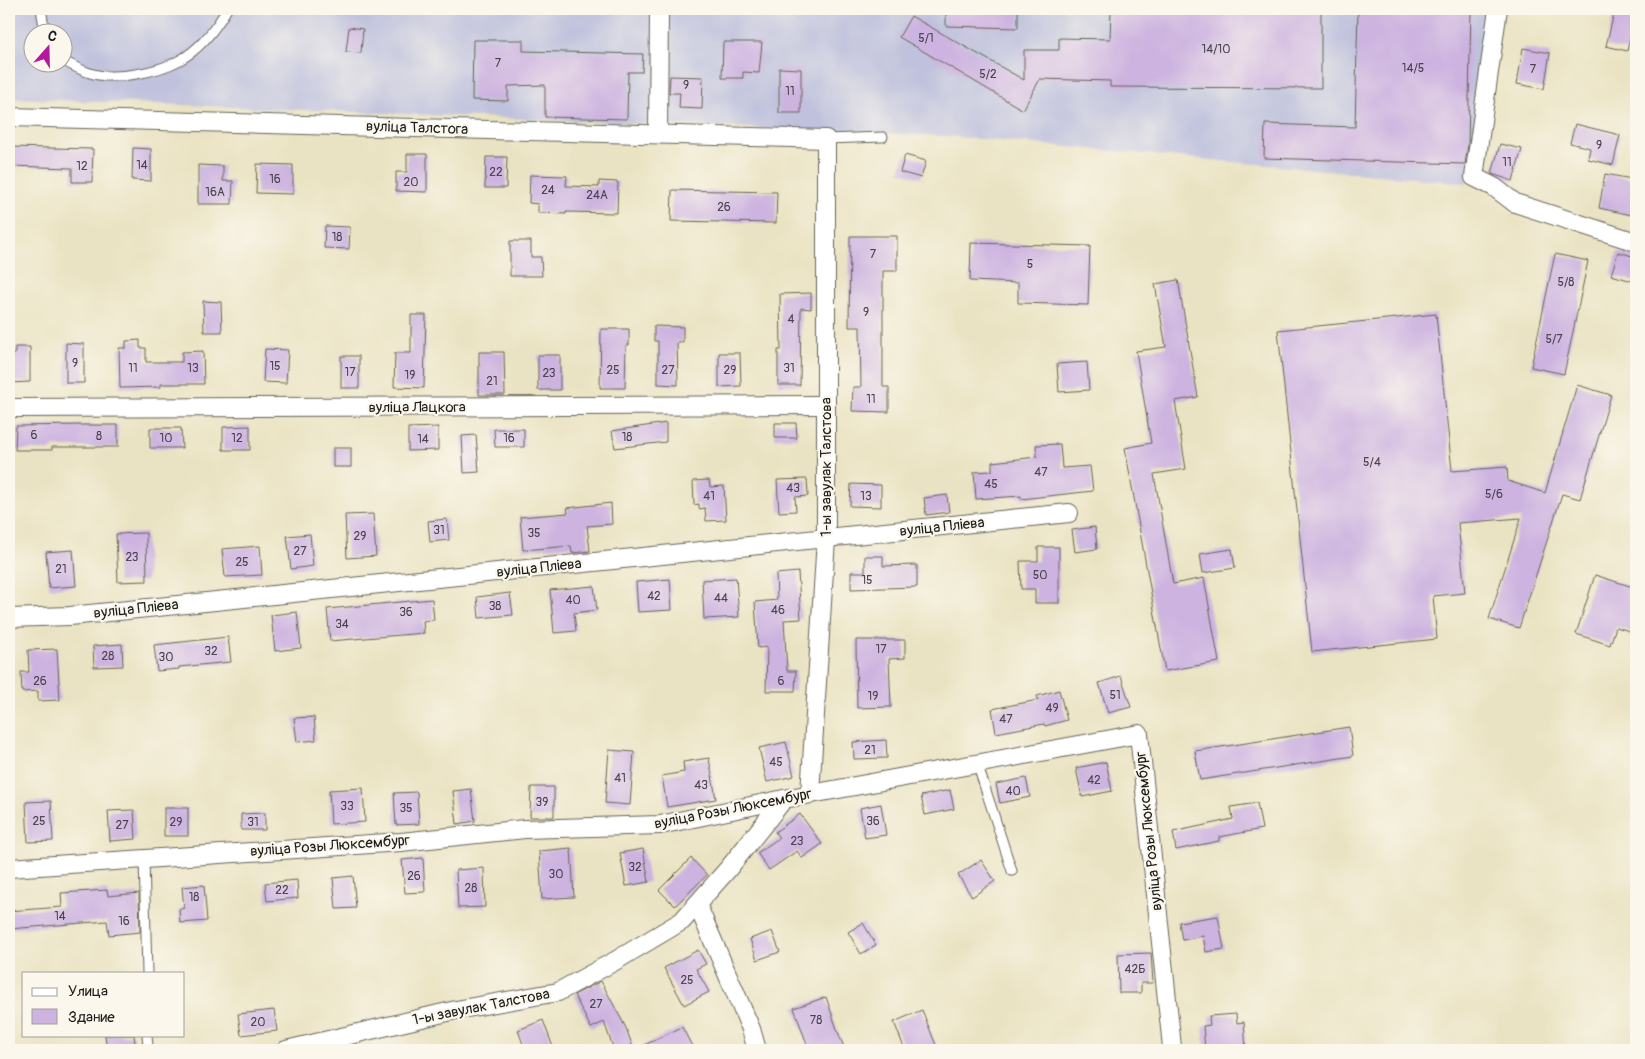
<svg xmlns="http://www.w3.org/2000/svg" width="1645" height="1059" viewBox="0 0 1645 1059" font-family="Pangolin,sans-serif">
<rect width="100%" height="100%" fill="#fbf7ec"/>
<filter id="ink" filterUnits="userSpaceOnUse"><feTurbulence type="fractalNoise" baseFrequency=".02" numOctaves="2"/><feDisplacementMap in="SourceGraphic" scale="10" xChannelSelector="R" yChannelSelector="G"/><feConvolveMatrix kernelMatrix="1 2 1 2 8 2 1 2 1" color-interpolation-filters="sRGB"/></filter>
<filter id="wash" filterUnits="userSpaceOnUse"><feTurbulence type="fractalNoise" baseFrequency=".0096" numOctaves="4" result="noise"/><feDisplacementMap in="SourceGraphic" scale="20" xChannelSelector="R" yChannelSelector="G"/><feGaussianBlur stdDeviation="1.12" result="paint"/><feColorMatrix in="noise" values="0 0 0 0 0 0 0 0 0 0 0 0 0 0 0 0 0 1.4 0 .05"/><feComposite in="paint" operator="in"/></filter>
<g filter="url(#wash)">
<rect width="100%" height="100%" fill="#eae3c3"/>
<path fill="#c0c2dd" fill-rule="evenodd" d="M9,9H1489L1467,183L946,136L9,98ZM32,32H62V62H32Z"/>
<g id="blocks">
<g fill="#cdb4e0">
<path d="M946,9H1018V28L946,26Z"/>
<path d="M1111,9L1321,10V88L1110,87V81L1040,79L1023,110L899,37L911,16L1024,80V50H1059V38L1110,39Z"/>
<path d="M1358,9H1471L1468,145L1465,164L1264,158L1265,124L1355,127Z"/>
<path d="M1615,9H1636L1627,51L1606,46Z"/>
<path d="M349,27L363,29L361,53L346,52Z"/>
<path d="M473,40H523V51L643,54L642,72H628L627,119L545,117V85L508,86V101L472,100Z"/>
<path d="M723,42H762L759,73L743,72V78H722Z"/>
<path d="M1523,48L1550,53L1544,89L1517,84Z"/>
<path d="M779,68L801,69V113H779Z"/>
<path d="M670,76L703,77L702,109L679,108L680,93H669Z"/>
<path d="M1575,124L1620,135L1613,165L1588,159L1590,148L1570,143Z"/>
<path d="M1500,144L1522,149L1513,181L1492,174Z"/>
<path d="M9,147L93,149L92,182H72V168L9,166Z"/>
<path d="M133,148L151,149V181L132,180Z"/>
<path d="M407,154H427V192L396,191V172H407Z"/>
<path d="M905,155L926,161L921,178L900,172Z"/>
<path d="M486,157H507L506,188H485Z"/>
<path d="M257,164L293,165V194L256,193Z"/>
<path d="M198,165L223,166V181H233L232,204H198Z"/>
<path d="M1605,174L1632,179L1631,188L1636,189V216L1599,208Z"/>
<path d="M530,175L567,176L566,186L599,187V181L618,182L617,213L566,212V214L538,213V204L529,203Z"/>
<path d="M672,190L777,192L776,223L671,221Z"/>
<path d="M325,226L350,227L349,249L324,248Z"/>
<path d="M850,236H897V271H883V387H889V412L852,411L853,387H861L860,327H849Z"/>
<path d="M510,241H531V257H541L542,276H510Z"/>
<path d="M971,243L1090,246L1088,305L1018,303V283L970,281Z"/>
<path d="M1618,252L1636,257V282L1611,275Z"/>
<path d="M1555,254L1588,261L1564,374L1531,367Z"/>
<path d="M1178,280L1198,397L1175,401L1186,469L1154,474L1173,584L1204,578L1219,662L1165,671L1125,448L1151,443L1136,351L1166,347L1155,284Z"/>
<path d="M811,293V309L801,308L800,385H778V350H781L780,294Z"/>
<path d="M203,301L221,302L222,332H204Z"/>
<path d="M1436,314L1452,471L1507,467L1508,481L1545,493L1577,385L1611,395L1580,499L1562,494L1519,628L1489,619L1521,518L1458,523L1465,593L1433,596L1437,639L1312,652L1278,330Z"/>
<path d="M411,315H426L424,388L394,387L395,353H411Z"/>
<path d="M654,326L683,327V342H677L678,385L658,384V341H654Z"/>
<path d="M601,329H629V345H626L625,388H600Z"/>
<path d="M140,340V348H146V362H182V352L203,351L204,384H161V387L120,388L119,348H126V341Z"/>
<path d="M66,343L84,344V383H66Z"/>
<path d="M15,347H30V382L9,383V354H15Z"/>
<path d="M265,349L288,350L286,383L263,382Z"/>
<path d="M479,352H504L505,395H479Z"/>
<path d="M719,353H740L741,386L719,387Z"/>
<rect x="538" y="355" width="22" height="35"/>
<rect x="341" y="356" width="18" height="32"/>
<path d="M1087,362L1089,390L1059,392L1057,364Z"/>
<path d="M666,423V442L615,448L612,431Z"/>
<path d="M775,423H796L797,438H775Z"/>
<path d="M81,425H118V447H52V450H15L16,426Z"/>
<path d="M250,426V450H223V427Z"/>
<path d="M438,427V450L408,451V428Z"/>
<path d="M150,428H181L182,448H150Z"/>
<path d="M494,429H524V447H495Z"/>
<path d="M476,435L479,472L464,473L462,436Z"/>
<path d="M1060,444L1062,468L1090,466L1093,491L1021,499V496L976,499L974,472L992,471V462L1037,457L1036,445Z"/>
<rect x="333" y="448" width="18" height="19"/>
<path d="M807,479L808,496L795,497L796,511L779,512L777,480Z"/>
<path d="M709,480L710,487L724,486L726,520L706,521L705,508L699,509V504L694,505L693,481Z"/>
<path d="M851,484L881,485V507L850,506Z"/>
<path d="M947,495L949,512L926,515L924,498Z"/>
<path d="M611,503L612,524L587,526L590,551L572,553L571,546L523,550L520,517L568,513L567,508Z"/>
<path d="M373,514L376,556L347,558L345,515Z"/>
<path d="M447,519L449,540L430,542L428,521Z"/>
<path d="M1095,527L1097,549L1075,552L1072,530Z"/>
<path d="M146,533L147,581L118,582L116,534Z"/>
<path d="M310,534L313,566L291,569L287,536Z"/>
<path d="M260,546L262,575L225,577L222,549Z"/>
<path d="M1038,547H1059V603H1035V589H1021L1020,561H1038Z"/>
<path d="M1232,549L1235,568L1203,573L1200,554Z"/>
<path d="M73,550L76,586L49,588L46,552Z"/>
<path d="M865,556H883V566L917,565V587L851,589V572H865Z"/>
<path d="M798,572L801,619L784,620L787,671H796L795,691H766L767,647L758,648L755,602L777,600L776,574Z"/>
<path d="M1595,575L1636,588V633L1616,627L1610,645L1576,634Z"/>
<path d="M736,578L739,617L704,619L702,580Z"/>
<path d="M670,579L672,610L638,612L636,582Z"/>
<path d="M594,586L597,610L574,613L576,631L554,633L550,590Z"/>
<path d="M510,593L513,615L479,618L477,597Z"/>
<path d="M432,599L434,620L423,621L424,633L330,641L327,609Z"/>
<path d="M297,612L301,648L275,651L271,615Z"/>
<path d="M228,637L231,662L179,667V669L157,671L154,645Z"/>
<path d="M856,640H905V658L889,659L891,707L857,708Z"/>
<path d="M122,644L123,666L94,667L93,646Z"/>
<path d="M57,649L60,700L38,701V691L22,692L21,672H29L28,650Z"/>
<path d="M1121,676L1131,707L1108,713L1099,683Z"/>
<path d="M1059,690L1067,720L1045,726L1044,724L996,733L992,709L1038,700L1037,696Z"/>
<path d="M314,717L316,740L297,742L294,718Z"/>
<path d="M1349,727L1353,756L1200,780L1195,751Z"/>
<path d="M886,740L887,758L854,759L853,742Z"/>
<path d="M786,742L794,776L767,782L759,748Z"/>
<path d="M609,750L634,752L630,805L605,803Z"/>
<path d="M709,758L716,799L667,807L662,776L684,772L683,762Z"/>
<path d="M1106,762L1112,791L1082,797L1076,768Z"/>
<path d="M1026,778L1030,797L1000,803L996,784Z"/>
<path d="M531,787H554V817H530Z"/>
<path d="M363,788L365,822L331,824L329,790Z"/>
<path d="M471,789L475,821L457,824L453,791Z"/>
<path d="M950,790L954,809L925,815L921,796Z"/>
<path d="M417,792L419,824L396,825L394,793Z"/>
<path d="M51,801L53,841L28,842L26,802Z"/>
<path d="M1257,803L1262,829L1219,837V841L1176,850L1173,832L1233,819L1231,807Z"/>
<path d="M881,804L886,835L865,838L860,808Z"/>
<rect x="164" y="808" width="24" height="28"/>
<path d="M134,810L136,839L110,841L108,811Z"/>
<path d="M265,813V830H241V814Z"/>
<path d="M800,814L822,844L802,858L797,851L769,870L757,853L779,838L775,832Z"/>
<path d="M571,848L574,897L542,899L539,851Z"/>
<path d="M643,849L649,882L626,886L620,853Z"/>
<path d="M423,858L425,892L405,893L402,860Z"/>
<path d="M691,858L707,875L675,906L659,890Z"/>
<path d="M981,860L995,881L972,897L958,875Z"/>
<path d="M484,868L485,907L458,908L456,870Z"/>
<path d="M353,876L356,908L336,909L333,878Z"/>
<path d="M297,880L298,898L267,901L265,883Z"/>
<path d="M204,885L207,921L180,923L179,909L184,908L182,887Z"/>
<path d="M107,890L108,896L139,893L140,932L109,935L107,921L9,929V911L62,907L61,893Z"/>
<path d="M1218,916L1224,949L1206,952L1203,936L1182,940L1179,922Z"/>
<path d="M863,923L876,945L861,954L848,932Z"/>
<path d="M772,931L780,952L757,960L750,939Z"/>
<path d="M698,950L706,964L696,969L709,992L684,1005L664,968Z"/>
<path d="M1151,953L1153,983H1141V993H1119L1118,954Z"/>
<path d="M601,981L626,1028L634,1050L682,1027L694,1050H614L604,1022L591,1028L574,995Z"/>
<path d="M826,997L838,1032L845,1050H809L794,1008Z"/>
<path d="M274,1010L277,1031L241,1035L238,1014Z"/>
<path d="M922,1010L938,1050H905L894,1022Z"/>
<path d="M1236,1014L1237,1023L1244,1022L1246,1050H1205L1203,1026L1210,1025L1209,1016Z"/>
<path d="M543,1020L554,1050H525L518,1030Z"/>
<path d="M105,1035H134L136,1050H107Z"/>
</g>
</g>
</g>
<g filter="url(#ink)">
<use href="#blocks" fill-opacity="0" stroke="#646256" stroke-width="1"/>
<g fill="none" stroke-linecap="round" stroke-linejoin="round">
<g stroke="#646256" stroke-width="11">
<g id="lane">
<path d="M41,9L45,32"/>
<path d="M62,60C71,65 80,70 90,73C115,81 158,72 180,60C200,49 216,28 227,9"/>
<path d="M826,139L883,137"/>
<path d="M977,763L1012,871"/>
<path d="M144,859L147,973"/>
<path d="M147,1035L148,1047"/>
</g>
</g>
<g stroke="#646256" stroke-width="20">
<g id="street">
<path d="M1498,9L1474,177L1494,187L1515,203L1636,242"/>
<path d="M9,117L826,139V539L810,794"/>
<path d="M658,134L659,9"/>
<path d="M9,408L826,405"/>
<path d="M9,618L70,616L1069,513"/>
<path d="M9,868L401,842L525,829L660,825L784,799L1139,734L1172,1047"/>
<path d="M697,904L751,1029L757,1050"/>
<path d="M286,1050L456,1010L558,992L615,961L682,921L728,869L784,799"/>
</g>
</g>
<use href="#lane" stroke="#fff" stroke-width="9"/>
<use href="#street" stroke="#fff" stroke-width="18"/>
</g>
</g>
<g text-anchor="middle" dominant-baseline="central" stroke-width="4.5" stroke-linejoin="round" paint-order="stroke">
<g font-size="12" fill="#48424d">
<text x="926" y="38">5/1</text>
<text x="1216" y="49">14/10</text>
<text x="498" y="63">7</text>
<text x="1413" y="68">14/5</text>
<text x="1533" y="69">7</text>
<text x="988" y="74">5/2</text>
<text x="686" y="85">9</text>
<text x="790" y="91">11</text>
<text x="1599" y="145">9</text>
<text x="1507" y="162">11</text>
<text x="142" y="165">14</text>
<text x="82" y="166">12</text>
<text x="496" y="172">22</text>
<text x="275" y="179">16</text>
<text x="411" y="182">20</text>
<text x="548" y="190">24</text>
<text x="215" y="192">16А</text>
<text x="597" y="195">24А</text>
<text x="724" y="207">26</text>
<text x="337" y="237">18</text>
<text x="873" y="254">7</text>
<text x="1030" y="264">5</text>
<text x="1566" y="282">5/8</text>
<text x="866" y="312">9</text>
<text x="791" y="319">4</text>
<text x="1554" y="339">5/7</text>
<text x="75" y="363">9</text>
<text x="275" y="366">15</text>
<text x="133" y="368">11</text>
<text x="193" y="368">13</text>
<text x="789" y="368">31</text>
<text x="613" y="370">25</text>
<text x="668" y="370">27</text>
<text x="730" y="370">29</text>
<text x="350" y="372">17</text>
<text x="549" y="373">23</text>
<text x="410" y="375">19</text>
<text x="492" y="381">21</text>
<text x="871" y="399">11</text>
<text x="34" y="435">6</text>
<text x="99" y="436">8</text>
<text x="627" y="437">18</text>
<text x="166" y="438">10</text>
<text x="237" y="438">12</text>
<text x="509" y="438">16</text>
<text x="423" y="439">14</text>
<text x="1372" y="462">5/4</text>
<text x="1041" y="472">47</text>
<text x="991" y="484">45</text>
<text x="793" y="488">43</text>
<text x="1494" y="494">5/6</text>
<text x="709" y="496">41</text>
<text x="866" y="496">13</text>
<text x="439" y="530">31</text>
<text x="534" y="533">35</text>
<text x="360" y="536">29</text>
<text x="300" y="551">27</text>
<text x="132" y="557">23</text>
<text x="242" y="562">25</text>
<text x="61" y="569">21</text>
<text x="1040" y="575">50</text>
<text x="867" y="580">15</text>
<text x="654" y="596">42</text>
<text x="721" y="598">44</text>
<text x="573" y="600">40</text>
<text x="495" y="606">38</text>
<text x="778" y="610">46</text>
<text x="406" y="612">36</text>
<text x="342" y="624">34</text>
<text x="881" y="649">17</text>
<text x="211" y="651">32</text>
<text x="108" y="656">28</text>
<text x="166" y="657">30</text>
<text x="40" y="681">26</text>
<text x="781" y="681">6</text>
<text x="1115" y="695">51</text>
<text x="873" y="696">19</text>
<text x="1052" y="708">49</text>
<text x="1006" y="719">47</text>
<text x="870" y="750">21</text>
<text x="776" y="762">45</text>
<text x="620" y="778">41</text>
<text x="1094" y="780">42</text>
<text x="701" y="785">43</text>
<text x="1013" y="791">40</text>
<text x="542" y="802">39</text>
<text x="347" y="806">33</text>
<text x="406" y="808">35</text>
<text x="39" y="821">25</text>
<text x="873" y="821">36</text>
<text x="176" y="822">29</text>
<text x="253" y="822">31</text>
<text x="122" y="825">27</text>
<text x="797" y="841">23</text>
<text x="635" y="867">32</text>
<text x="556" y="874">30</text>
<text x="414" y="876">26</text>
<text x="471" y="888">28</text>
<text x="282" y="890">22</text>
<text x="194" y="897">18</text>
<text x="60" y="916">14</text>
<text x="124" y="921">16</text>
<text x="1135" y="969">42Б</text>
<text x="687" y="980">25</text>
<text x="596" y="1004">27</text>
<text x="816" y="1020">78</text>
<text x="258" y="1022">20</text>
</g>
<g font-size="15" fill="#1c1c1c" stroke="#fbf7ec">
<text transform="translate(417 128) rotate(2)">вуліца Талстога</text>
<text x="417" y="407">вуліца Лацкога</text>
<text transform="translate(826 467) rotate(-90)">1-ы завулак Талстова</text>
<text transform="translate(942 527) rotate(-6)">вуліца Пліева</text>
<text transform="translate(539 568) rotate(-6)">вуліца Пліева</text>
<text transform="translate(136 609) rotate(-6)">вуліца Пліева</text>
<text transform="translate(733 809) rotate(-11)">вуліца Розы Люксембург</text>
<text transform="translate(1149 831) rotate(-96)">вуліца Розы Люксембург</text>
<text transform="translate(330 846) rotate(-4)">вуліца Розы Люксембург</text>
<text transform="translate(481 1007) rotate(-11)">1-ы завулак Талстова</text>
</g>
</g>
<rect width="1645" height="1059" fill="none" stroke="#fbf7ec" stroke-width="30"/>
<rect x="22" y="972" width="162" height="65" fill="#fbf7ec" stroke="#a29f99"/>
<rect x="32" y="988" width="25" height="8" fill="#ffffff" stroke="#a29f99"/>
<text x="68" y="996" font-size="15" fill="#1c1c1c">Улица</text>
<rect x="32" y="1009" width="25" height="15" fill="#cdb4e0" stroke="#a29f99"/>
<text x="68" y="1022" font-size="15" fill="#1c1c1c">Здание</text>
<g transform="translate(48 48) rotate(20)"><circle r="24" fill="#fbf7ec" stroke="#a29f99"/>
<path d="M0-4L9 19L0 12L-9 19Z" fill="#b5179e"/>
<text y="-8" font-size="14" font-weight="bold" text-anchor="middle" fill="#1c1c1c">С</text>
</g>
</svg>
